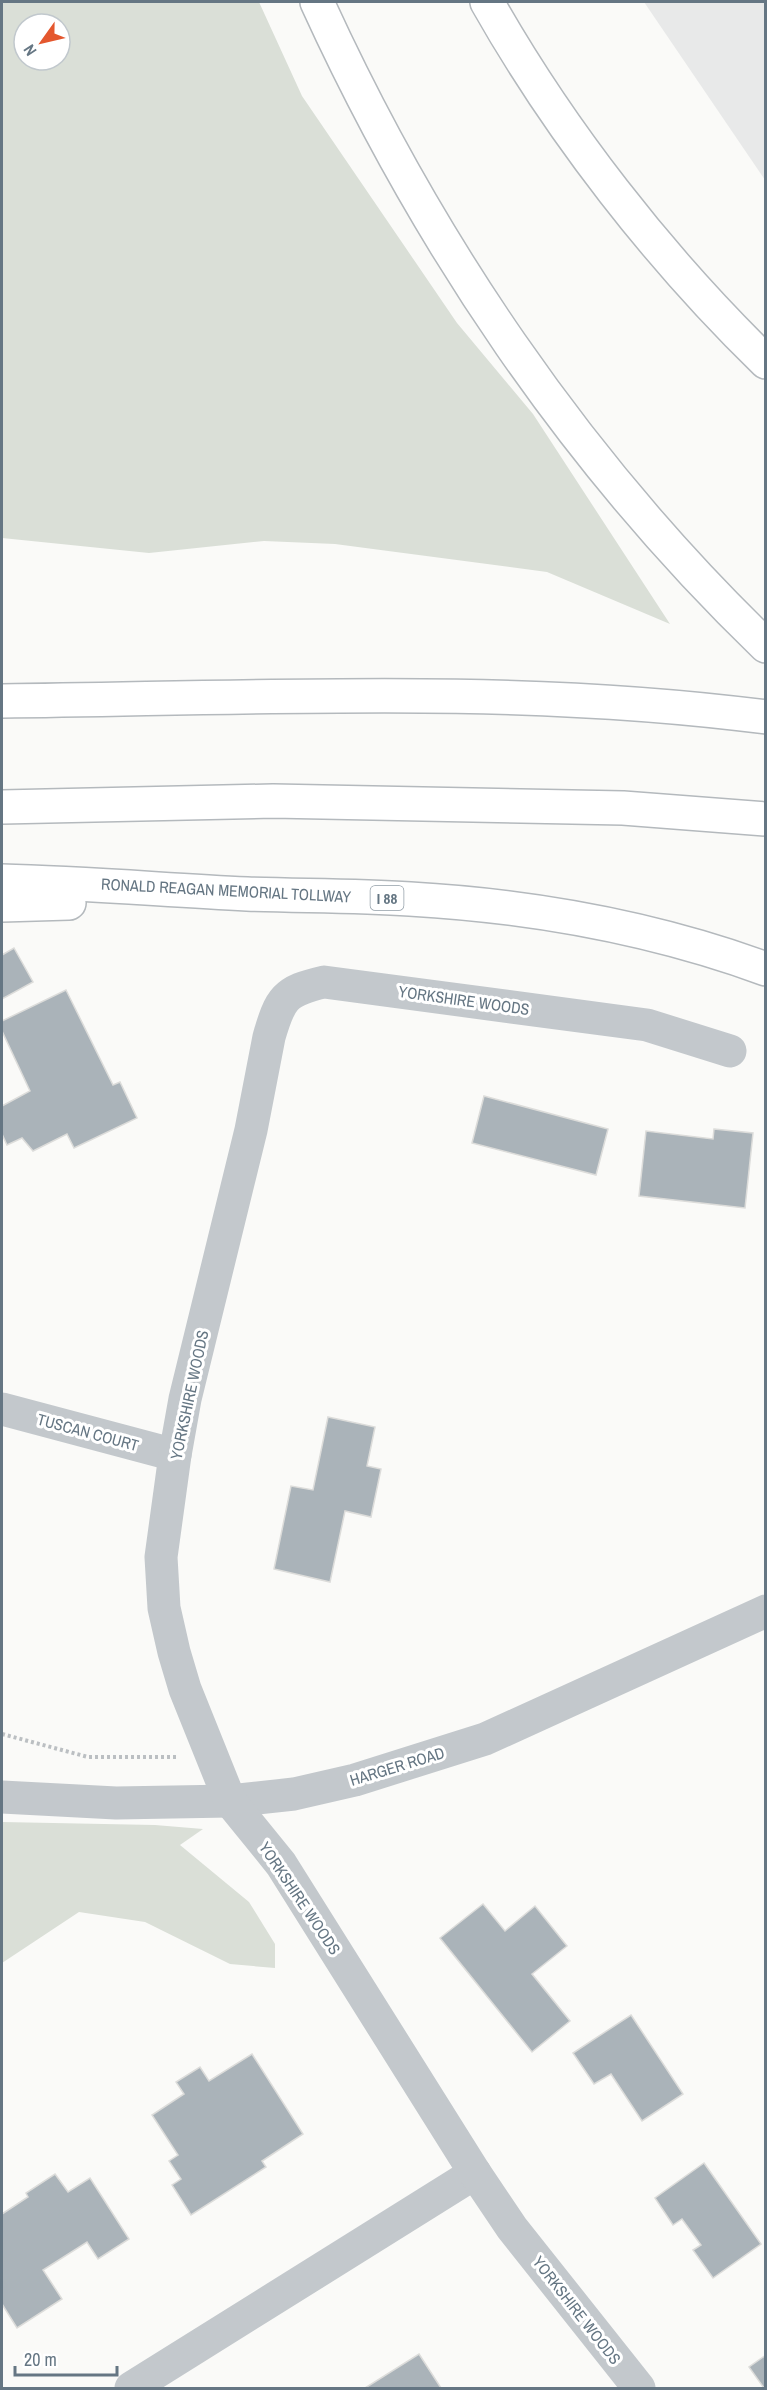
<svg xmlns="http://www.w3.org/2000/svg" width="767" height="2390" viewBox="0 0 767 2390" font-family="'Archivo Narrow',sans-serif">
<rect width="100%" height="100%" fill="#fafaf8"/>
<path fill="#e8e9e9" d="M644,2H765V180Z"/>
<g fill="#dadfd7" fill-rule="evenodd">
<path d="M2,2H259L302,96L457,323L533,414L670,624L547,572L335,544L264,541L149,553L2,538ZM24,24H60V60H24Z"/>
<path d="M2,1822L155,1825L203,1829L180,1845L249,1902L275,1944V1968L230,1964L145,1922L79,1912L2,1963Z"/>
</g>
<g fill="#aab3b9" stroke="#dcdcda" stroke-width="1.5">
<path d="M14,948L33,982L2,999V955Z"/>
<path d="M66,990L113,1085L120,1082L137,1118L74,1148L67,1134L33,1151L22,1138L7,1145L2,1134V1106L30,1091L2,1031V1021Z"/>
<path d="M484,1096L608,1129L596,1175L472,1143Z"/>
<path d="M714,1129L753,1133L745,1208L639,1196L646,1131L713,1139Z"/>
<path d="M328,1417L375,1427L367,1466L381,1469L371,1517L345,1511L330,1582L274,1569L291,1486L313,1490Z"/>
<path d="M483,1904L505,1931L535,1906L567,1946L532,1974L570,2021L532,2052L440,1938Z"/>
<path d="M631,2015L683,2094L642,2121L611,2074L594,2084L573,2053Z"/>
<path d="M252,2054L303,2134L262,2161L266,2167L191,2215L172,2185L181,2179L169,2161L178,2155L152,2115L184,2094L176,2082L200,2067L209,2081Z"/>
<path d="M704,2163L761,2244L713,2278L693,2250L701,2245L682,2219L673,2225L655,2198Z"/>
<path d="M55,2174L68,2192L90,2178L129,2239L98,2259L87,2242L43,2270L62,2299L17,2328L2,2304V2214L28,2197L26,2193Z"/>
<path d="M419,2354L441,2388H365Z"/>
<path d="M766,2355V2388H764L749,2367Z"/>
</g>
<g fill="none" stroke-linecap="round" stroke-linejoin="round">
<g stroke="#b4b9bd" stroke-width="36">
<g id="highway">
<path d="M317,2C426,241 576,463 766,646"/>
<path d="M487,2C560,131 659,258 766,362"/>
<path d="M2,701C256,698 512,684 766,717"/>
<path d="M2,807L273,801L623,808L766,819"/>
<path d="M2,881C83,883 165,890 247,894C301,896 356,895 410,899C531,906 651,927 766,969"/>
<path d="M2,905L69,903"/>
</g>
</g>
<path stroke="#bbbfc2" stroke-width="4" stroke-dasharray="3 3" stroke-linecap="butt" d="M2,1734L88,1757H177"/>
<g stroke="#c3c8cc" stroke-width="33">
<path d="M2,1409L175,1455"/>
<path d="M2,1797L116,1803L230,1801L294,1794L355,1780L485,1739L766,1611"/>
<path d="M131,2388L475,2173"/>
<path d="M639,2388L512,2228L475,2173L281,1864L230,1801L185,1689L174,1652L164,1608L161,1557L175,1455L185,1399L251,1130L269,1037C280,999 284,991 324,982L647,1025L730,1051"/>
</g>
<use href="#highway" stroke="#fff" stroke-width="33"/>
</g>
<g text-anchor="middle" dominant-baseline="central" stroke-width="6" stroke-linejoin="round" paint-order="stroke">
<rect fill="#fff" stroke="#939fa8" stroke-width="1.5" x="370.5" y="886" width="33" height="24" rx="4.5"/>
<g font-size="15" font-weight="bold" fill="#657683">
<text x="387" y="898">I 88</text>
</g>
<g font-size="16" fill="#657683" stroke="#fff">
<text transform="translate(226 890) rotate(3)">RONALD REAGAN MEMORIAL TOLLWAY</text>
<text transform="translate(464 1000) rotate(8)">YORKSHIRE WOODS</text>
<text transform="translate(189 1395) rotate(-78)">YORKSHIRE WOODS</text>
<text transform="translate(88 1432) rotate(15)">TUSCAN COURT</text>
<text transform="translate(397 1766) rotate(-17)">HARGER ROAD</text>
<text transform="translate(300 1898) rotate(56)">YORKSHIRE WOODS</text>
<text transform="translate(577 2310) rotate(52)">YORKSHIRE WOODS</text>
</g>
</g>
<rect width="767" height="2390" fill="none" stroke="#657683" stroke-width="6"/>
<g transform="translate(42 42) rotate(236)"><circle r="28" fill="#ffffff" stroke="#c1c8cd" stroke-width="1.5"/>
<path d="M0-4.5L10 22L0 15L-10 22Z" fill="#e4572e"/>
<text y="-9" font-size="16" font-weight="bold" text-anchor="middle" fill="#657683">N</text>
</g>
<path d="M15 2366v9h102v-9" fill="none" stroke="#657683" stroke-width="3"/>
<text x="24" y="2366" font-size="18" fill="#657683" stroke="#ffffff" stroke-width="4.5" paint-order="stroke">20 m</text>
</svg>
